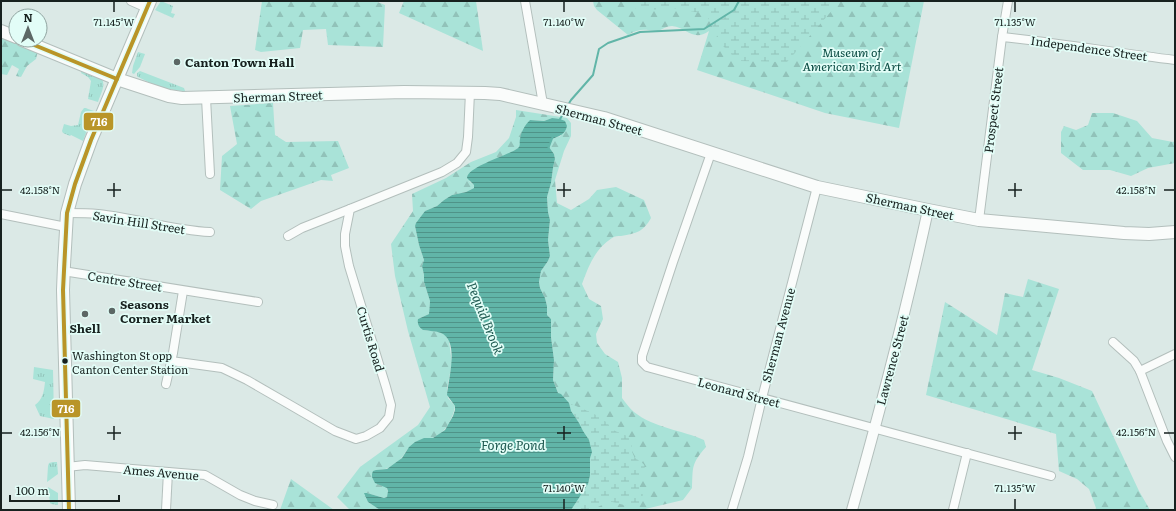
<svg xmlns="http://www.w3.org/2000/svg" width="1176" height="511" viewBox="0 0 1176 511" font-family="Literata,serif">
<defs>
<pattern id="grass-tufts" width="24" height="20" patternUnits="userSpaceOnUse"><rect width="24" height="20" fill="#a9e3d8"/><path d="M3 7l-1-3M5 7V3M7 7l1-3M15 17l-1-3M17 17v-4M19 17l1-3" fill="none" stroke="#91c2b9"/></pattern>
<pattern id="forest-firs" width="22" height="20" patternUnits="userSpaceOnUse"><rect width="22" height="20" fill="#a9e3d8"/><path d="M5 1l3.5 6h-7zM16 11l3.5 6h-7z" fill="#91c2b9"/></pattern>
<pattern id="wetland-marsh" width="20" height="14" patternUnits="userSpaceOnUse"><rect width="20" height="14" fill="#a9e3d8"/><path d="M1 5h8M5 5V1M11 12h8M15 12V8" fill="none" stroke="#91c2b9"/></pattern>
<pattern id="water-rules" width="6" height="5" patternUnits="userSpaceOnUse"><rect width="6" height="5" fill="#61b5a8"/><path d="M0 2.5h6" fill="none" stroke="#4f9388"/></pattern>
</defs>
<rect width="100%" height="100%" fill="#dbe9e6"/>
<g fill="url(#grass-tufts)">
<path d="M161,1L173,6L171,13L175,14L173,18L155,10Z"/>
<path d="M138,52L145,54L140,67L134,74L132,73L133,66Z"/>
<path d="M82,70L102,79C106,86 100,95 98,102L88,99L91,81L88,77L81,73Z"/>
<path d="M140,71L184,88L185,91C170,91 151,84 138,77L137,76V73Z"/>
<path d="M84,108H86L88,109L94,111L93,113V114L83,141L71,135L70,136L63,133L62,131L64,124L71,126L78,125L81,112Z"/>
<path d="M34,367L53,370L54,419L40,416L35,405C43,399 44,391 45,382L33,379Z"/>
<path d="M53,462H57L58,474L47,482L48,466L49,463Z"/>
<path d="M48,487L58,493V505L51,504L50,503Z"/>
</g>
<g fill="url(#forest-firs)">
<path d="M262,1H375L385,5L383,47L328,45L326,29L303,30L300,48L261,52L255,50Z"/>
<path d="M404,1H476L483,51L399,13Z"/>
<path d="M593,1H924L899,128L825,113L697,70L709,31C693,42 688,28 672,26C667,26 663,29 658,31C655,31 651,30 648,30C641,29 634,31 628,35L597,10L594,6Z"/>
<path d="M1,36L38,51L36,59L27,66L21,77L16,76L19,69L12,65L7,75L1,74Z"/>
<path d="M273,103L275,135L286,142L338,141L349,168L331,175L333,181L321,180L261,201L251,209L220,190L222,156L237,144L230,106Z"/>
<path d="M516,110L567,118L571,123V136L564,151L555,180L557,203L571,210L589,199L597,190L616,187L644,200L651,218C643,232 637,233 621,236C618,236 615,236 612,238C595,249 589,265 582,284L589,299L601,306L603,319L596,334L597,343L605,354L618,362L622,378V398C626,403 630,409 634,412C654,428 682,430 704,440L706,447C691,464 693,467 692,488L683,500L641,510H571L577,499L558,393L553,380L554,360L551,337V319L547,315V306L545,298L540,288L539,282L541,271L548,261L550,256L548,240L550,220L548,212L547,197L551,183L553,168L555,159L554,154L549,147L551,139L561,136L552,118L544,121L530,120L520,140V146L518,148L469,181L474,185V188L466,192L452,195L444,200L437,206L425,211L415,226L419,245L424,260L422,266L424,275V282L430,301L429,314L418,319L423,330L440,332L445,335L449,341L452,363L447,389L448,398L455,406C454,413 452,417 449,423C440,440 425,439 410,447C407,449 405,453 403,456C395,466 388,470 376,470C381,477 391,488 387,497L384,498L367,493L368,502L380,510H350L337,497L360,467L418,425L430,407L408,331L395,276L391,244L413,211L412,194L446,178L471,162L496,152L509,138L516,117Z"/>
<path d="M1092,113H1113L1137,121L1152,138L1173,142L1175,141V163L1148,168L1131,176L1110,170H1083L1061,153V132L1064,126L1076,130L1088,125Z"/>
<path d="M1028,279L1059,289L1032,370L1059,378L1092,391L1139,491L1150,510H1095L1096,508L1089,489L1077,479L1059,471L1056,434L926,395L945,302L997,335L1005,293L1023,297Z"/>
<path d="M291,479L334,510H280Z"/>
</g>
<g fill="url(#wetland-marsh)">
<path d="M629,1H835V7L787,62L738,61L722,45L706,14L673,8L638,11Z"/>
<path d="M569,403L590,412L602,418L615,431L624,434L631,440C632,444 631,450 633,454C635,460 642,461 645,466L644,471L638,482L643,495L639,503L632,506L624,505L612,502L606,503L592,510H571C577,499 588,488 590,475C591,470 589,464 590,459C590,452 592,449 589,441C588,437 584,434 582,431C578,421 571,413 569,403Z"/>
</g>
<path fill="url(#water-rules)" d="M552,118L560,119L565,121L567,126C565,135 559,136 552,139L549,147L554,154L555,159L553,168L551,183L547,197L548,212L550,220L548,240L550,256L548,261L541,271L539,282L540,288L545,298L547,306V315L551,319V337L554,360L553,380L558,393L561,394L569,403L571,411L579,423L583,431L589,440L592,452L590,458V475L588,484L571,510H380L368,502L364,493H367L384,498L387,497L388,491L387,488L375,483L372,477V474L373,471L376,470L387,469L402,458L409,447L415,442L424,438H433L445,430L453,416L455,410V406L447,395C448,380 460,341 441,333C436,331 429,331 423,330C419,327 417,324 418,319L429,314L430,301L424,282V275L422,266L424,260L419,245L415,226L416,223L425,211L437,206L444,200L452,195L466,192L474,188V185L467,178C468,166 508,156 518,148C521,145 519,143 520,139C521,132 525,125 530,120L544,121Z"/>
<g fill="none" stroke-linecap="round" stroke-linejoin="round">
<g stroke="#61b5a8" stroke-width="2">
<path d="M568,105L571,100L593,75L599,49L608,43L640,32L704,29L734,10L739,1"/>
<path d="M559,121L564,112"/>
<path d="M548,149L553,136"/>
</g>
<g stroke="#b3bfbc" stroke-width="10">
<g id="minor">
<path d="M131,1L147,8"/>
<path d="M525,1L543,104"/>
<path d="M1002,37C1060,43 1117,53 1175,60"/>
<path d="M206,98L210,174"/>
<path d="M711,153L673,262L642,356V362L647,367L1051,476"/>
<path d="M67,213C77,213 88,213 98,214C136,218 172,230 210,232"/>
<path d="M1,214L66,227"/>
<path d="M979,220L1002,37L1008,1"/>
<path d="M288,236L302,228L350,209"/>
<path d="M63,271L258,302"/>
<path d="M1113,342L1134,361L1140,371L1167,441L1175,457"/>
<path d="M171,361L222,368L247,380L292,406L335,431L356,439L366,436L380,428L389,417L391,405L386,387L349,266L345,246V234L350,209L442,172L457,163L466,152L468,137L470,92"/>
<path d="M1140,371L1175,354"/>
<path d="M166,384L173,353L183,291"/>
<path d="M67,467L85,465L120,468L205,475L240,495L255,501L273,505"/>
<path d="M166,510L168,472"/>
<path d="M732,510L748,457L762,398L817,187"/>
<path d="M953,510L967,453"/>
</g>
</g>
<g stroke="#b3bfbc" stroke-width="12">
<path id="tertiary" d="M852,510C880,411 906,311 928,210"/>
</g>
<g stroke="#b3bfbc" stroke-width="14">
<g id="secondary">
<path d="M1,31L16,37"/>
<path d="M22,40L117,79L169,96L182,98L404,92L485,93L500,94L604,118L817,187L928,210L979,220L1124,233L1149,234L1175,232"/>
<path d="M69,510L63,290L64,265L67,213L75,184L91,140L150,1"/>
</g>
</g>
<use href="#minor" stroke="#fafcfb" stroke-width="8"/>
<use href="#tertiary" stroke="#fafcfb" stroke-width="10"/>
<use href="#secondary" stroke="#fafcfb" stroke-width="12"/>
<g stroke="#e2fdf7" stroke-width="7">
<g id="bus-1">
<path d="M22,40L117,79"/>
<path d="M69,510L63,290L67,213L75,184L91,140L150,1"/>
</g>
</g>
<use href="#bus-1" stroke="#b99528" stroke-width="4"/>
</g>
<path fill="none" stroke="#17211f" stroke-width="1.5" d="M114,2V12M564,2V12M1015,2V12M114,183V197M564,183V197M1015,183V197M2,190H12M107,190H121M557,190H571M1008,190H1022M1164,190H1174M114,426V440M564,426V440M1015,426V440M2,433H12M107,433H121M557,433H571M1008,433H1022M1164,433H1174M564,499V509M1015,499V509"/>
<g fill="#5c6765" stroke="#e2fdf7" stroke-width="1.5">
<circle cx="177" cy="62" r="4"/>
<circle cx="112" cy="311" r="4"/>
<circle cx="85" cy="314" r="4"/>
</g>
<circle fill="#17211f" stroke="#e2fdf7" stroke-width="1.5" cx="65" cy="361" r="3.5"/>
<g text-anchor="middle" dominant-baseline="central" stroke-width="3.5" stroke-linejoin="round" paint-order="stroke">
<g font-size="11" fill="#17211f" stroke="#e2fdf7" text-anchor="start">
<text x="72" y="355">Washington St opp<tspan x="72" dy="14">Canton Center Station</tspan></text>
</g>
<g font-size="12" fill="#17211f" stroke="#e2fdf7">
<text transform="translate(1089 48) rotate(8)">Independence Street</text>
<text transform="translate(278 96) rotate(-2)">Sherman Street</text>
<text transform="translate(993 110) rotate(-83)">Prospect Street</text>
<text transform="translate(599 119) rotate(15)">Sherman Street</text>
<text transform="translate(910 206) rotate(12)">Sherman Street</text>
<text transform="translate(139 222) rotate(9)">Savin Hill Street</text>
<text transform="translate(125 281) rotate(9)">Centre Street</text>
<text transform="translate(778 335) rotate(-75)">Sherman Avenue</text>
<text transform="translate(371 339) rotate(73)">Curtis Road</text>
<text transform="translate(892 360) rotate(-75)">Lawrence Street</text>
<text transform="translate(739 392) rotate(15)">Leonard Street</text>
<text transform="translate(161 472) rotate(5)">Ames Avenue</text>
</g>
<g font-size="12" font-style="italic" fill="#084a41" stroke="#e2fdf7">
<text x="852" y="52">Museum of<tspan x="852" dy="14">American Bird Art</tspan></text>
</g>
<g font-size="12" font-weight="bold" fill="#17211f" stroke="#e2fdf7" text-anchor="start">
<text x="185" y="62">Canton Town Hall</text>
<text x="120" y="304">Seasons<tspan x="120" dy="14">Corner Market</tspan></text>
<text x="85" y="328" text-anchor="middle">Shell</text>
</g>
<g font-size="13" font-style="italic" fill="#205b52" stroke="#e2fdf7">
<text transform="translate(486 318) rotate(68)">Pequid Brook</text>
<text x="513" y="444">Forge Pond</text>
</g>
</g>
<g font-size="10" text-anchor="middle" fill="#17211f" stroke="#e2fdf7" stroke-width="3.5" stroke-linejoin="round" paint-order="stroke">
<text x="114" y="26">71.145°W</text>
<text x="564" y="26">71.140°W</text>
<text x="1015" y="26">71.135°W</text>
<text x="40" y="194">42.158°N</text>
<text x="1136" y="194">42.158°N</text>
<text x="40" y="436">42.156°N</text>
<text x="1136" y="436">42.156°N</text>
<text x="564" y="492">71.140°W</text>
<text x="1015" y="492">71.135°W</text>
</g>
<g stroke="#e2fdf7" stroke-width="1.5">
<rect x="83" y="112" width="31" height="19" rx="4" fill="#b99528"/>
<rect x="51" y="399" width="30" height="19" rx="4" fill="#b99528"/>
</g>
<g font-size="11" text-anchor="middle" font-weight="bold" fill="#fff">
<text x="99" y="126">716</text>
<text x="66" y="413">716</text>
</g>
<rect width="1176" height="511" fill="none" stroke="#17211f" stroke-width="4"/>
<g transform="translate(28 28)"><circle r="19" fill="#e2fdf7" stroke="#91a5a1"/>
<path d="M0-3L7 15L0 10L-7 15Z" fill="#5c6765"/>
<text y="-6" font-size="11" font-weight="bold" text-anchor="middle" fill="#17211f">N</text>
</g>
<path d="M10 495v6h109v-6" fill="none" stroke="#17211f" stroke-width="2"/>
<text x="16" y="495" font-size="12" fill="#17211f" stroke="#e2fdf7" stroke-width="3" paint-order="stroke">100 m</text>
</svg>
